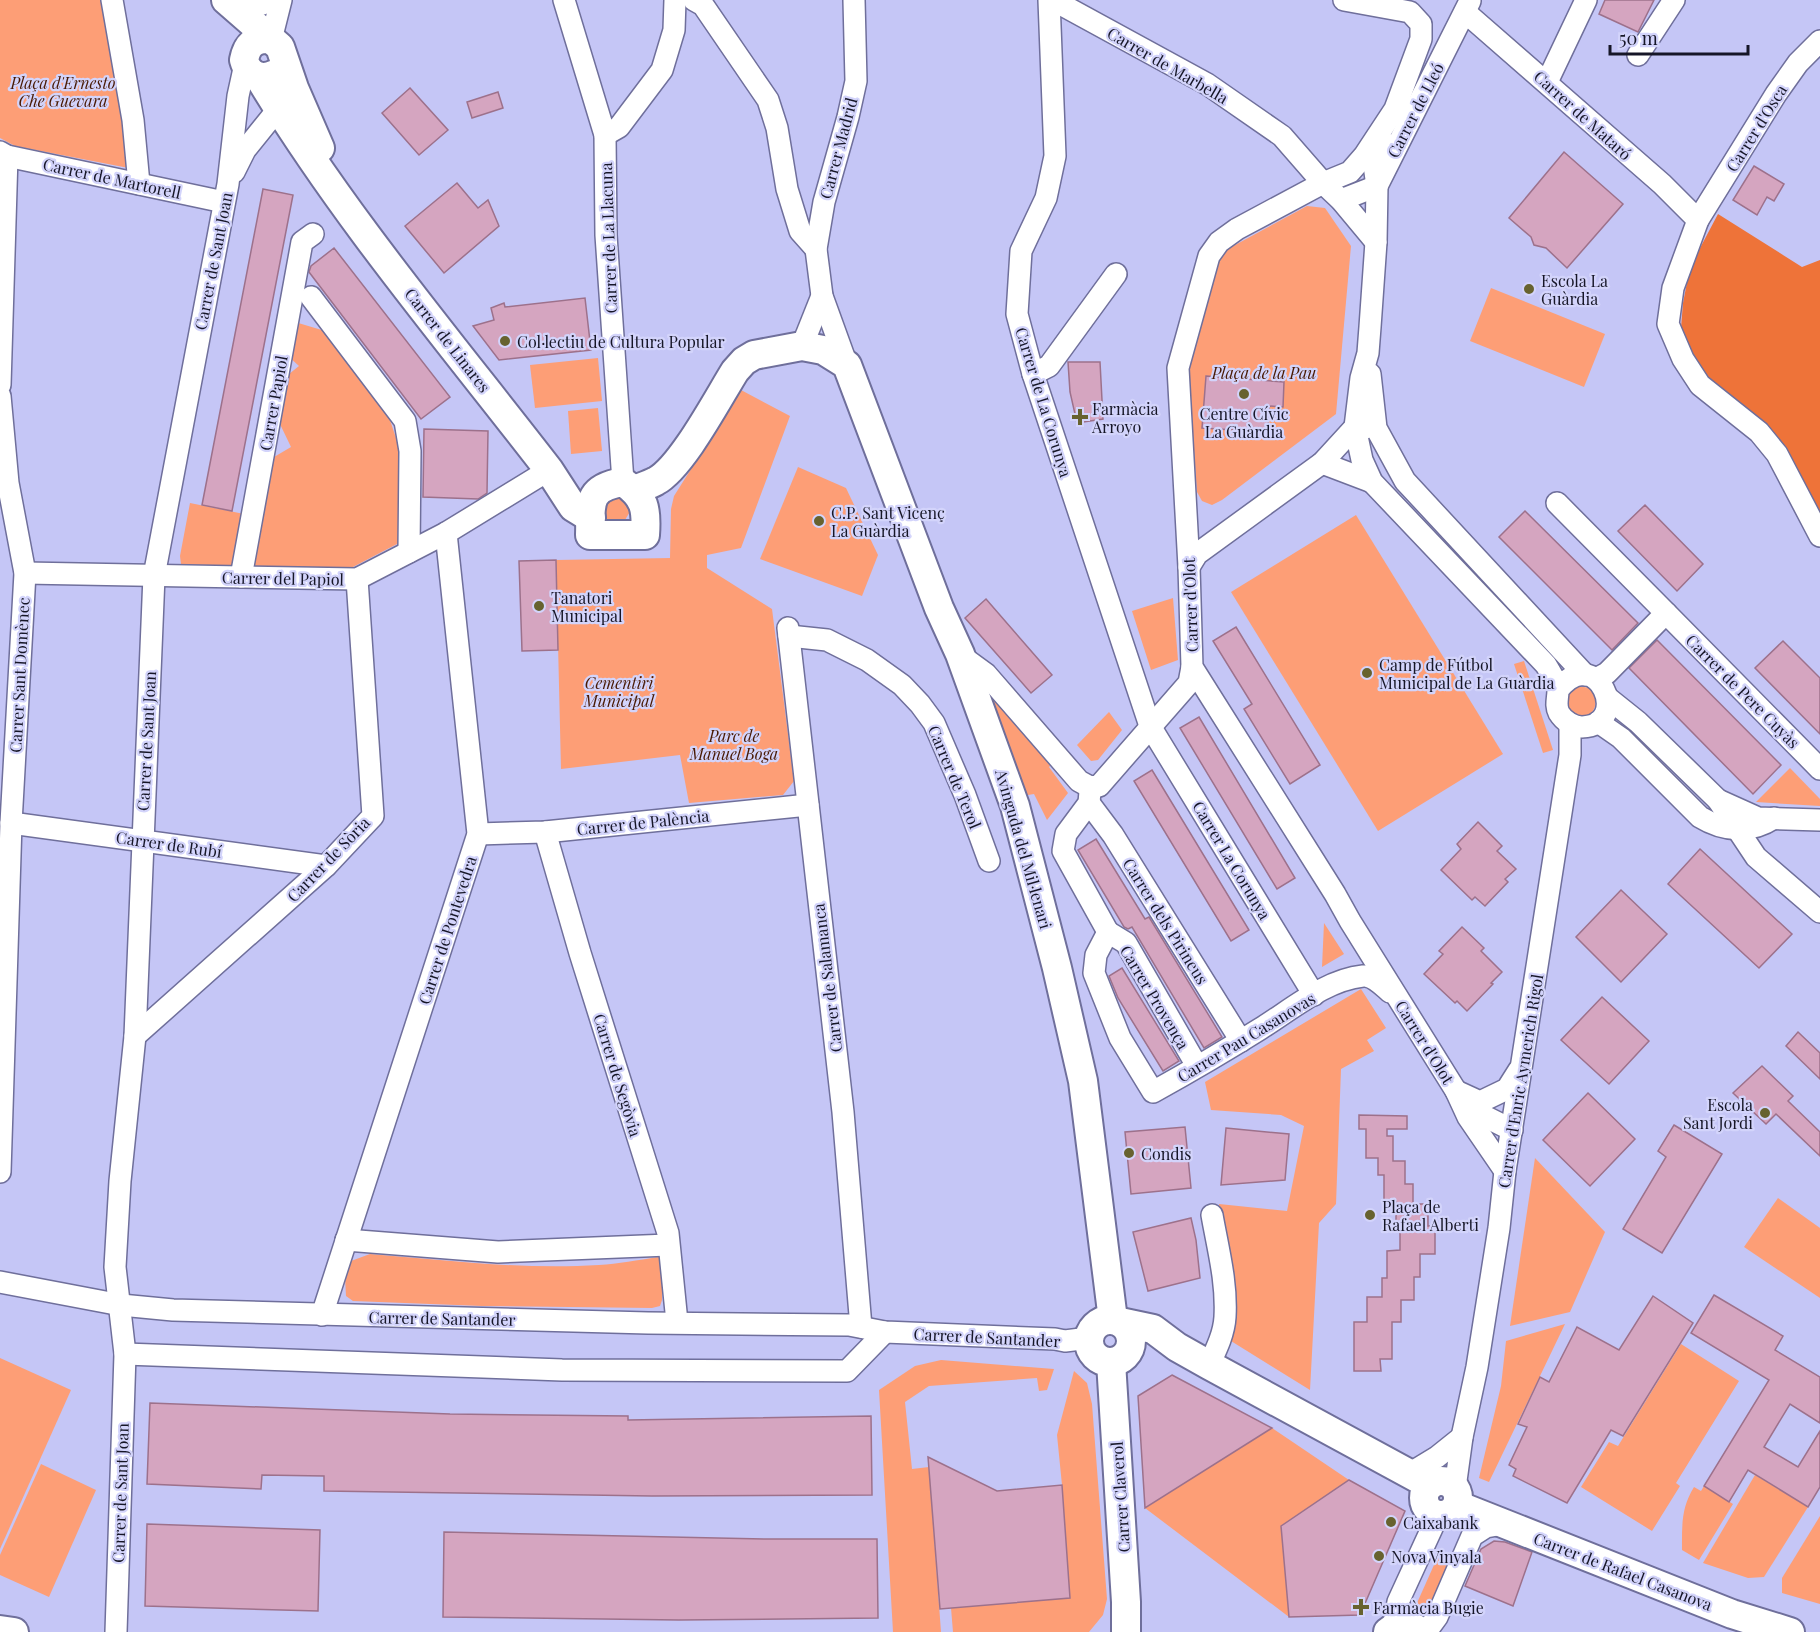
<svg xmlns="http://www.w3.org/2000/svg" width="1820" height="1632" viewBox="0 0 1820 1632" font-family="'Playfair Display',serif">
<rect width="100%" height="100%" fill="#c5c6f6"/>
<g fill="#fd9e76">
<path d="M0,0H112L139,170L15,146L0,138Z"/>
<path d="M1307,206L1325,208L1351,246L1336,414L1222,500L1212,505L1202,501L1197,492L1188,367L1212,275L1224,251Z"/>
<path d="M1491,288L1605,334L1584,387L1470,341Z"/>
<path d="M295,322L325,331L389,417L397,441L401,463L399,543L351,568L257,569L185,566L181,564L180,556L190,503L244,514L269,460L291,447L279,422L284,378L299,366L288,356Z"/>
<path d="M598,358L602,401L535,408L530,365Z"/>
<path d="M741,390L790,416L741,548L707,555V568L772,609L794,781L783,795L689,803L680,755L561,769L556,560L670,558L671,509L674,496Z"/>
<path d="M598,408L602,451L571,454L568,411Z"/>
<path d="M798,467L846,488L878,555L862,596L760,559Z"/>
<path d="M619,492L631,510L625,520L613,523L604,518L601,502Z"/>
<path d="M1356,515L1503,754L1378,831L1231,592Z"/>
<path d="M1173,598L1178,660L1151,670L1132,611Z"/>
<path d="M1524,661L1553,750L1543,753L1514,664Z"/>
<path d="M1578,686L1590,688C1599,699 1597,711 1585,718L1568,714L1566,693Z"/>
<path d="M990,694L1052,764L1049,767L1068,793L1047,820L1034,794L1022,796Z"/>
<path d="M1109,712L1122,730L1098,760L1091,761L1077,745Z"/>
<path d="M1790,768L1820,799V806L1756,802Z"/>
<path d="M1324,923L1344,954L1322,967Z"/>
<path d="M1361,989L1386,1028L1367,1040L1374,1051L1341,1069L1336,1204L1319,1223L1310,1390L1231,1341L1229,1286L1219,1204L1287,1211L1304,1126L1281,1115L1211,1110L1205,1082Z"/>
<path d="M1535,1158L1605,1232L1570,1312L1510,1326Z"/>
<path d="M1778,1198L1820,1228V1298L1744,1247Z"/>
<path d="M370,1254C445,1260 523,1270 599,1265C618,1264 638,1260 658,1257L662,1259V1300L660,1306L652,1308L482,1306L353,1301L346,1296L345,1277L351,1261Z"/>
<path d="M1565,1324L1489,1482L1479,1478L1501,1386L1506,1341Z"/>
<path d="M1681,1344L1739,1381L1676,1483L1680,1486L1652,1531L1581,1487L1609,1442L1618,1446Z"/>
<path d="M0,1358L71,1390L0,1549Z"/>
<path d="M941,1360L1054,1369L1047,1390L1039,1391L1037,1378L929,1386L905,1402L912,1469L929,1467L941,1632H893L879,1390L915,1366Z"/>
<path d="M1074,1371L1087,1383L1092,1404L1107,1599L1103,1615L1089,1632H953L951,1608L1062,1485L1057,1435Z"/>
<path d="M1272,1428L1349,1480L1281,1526L1289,1617L1145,1508Z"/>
<path d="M41,1464L96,1490L49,1597L0,1575V1555Z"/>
<path d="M1755,1475L1808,1507L1764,1577L1748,1578L1703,1563Z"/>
<path d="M1704,1486L1733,1504L1699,1560L1682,1550C1682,1526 1681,1508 1694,1487L1701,1491Z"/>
<path d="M1820,1516V1604L1782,1593V1578Z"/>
<path d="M1438,1556L1451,1563L1431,1608L1424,1615L1419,1614L1416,1609L1417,1603Z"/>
</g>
<path fill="#ee7339" d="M1718,214L1802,267L1820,260V515L1699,367L1688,348L1681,328L1683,303L1690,267Z"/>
<g fill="#d5a5c0" stroke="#9d718b" stroke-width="1.5">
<path d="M1605,0H1654L1638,32L1599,14Z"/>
<path d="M410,88L448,130L419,155L382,113Z"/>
<path d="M498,92L503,108L472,118L467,102Z"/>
<path d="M1564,152L1623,204L1567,268L1546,248L1534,245L1531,237L1509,218Z"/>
<path d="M1754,166L1784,184L1774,201L1767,197L1757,215L1733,200Z"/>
<path d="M457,183L478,208L488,200L499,226L444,273L405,226Z"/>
<path d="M263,189L293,195L232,511L202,505Z"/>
<path d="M334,248L450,397L421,419L309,272L311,266Z"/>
<path d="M585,298L591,350L499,360L473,326L494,320L491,308L504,303L505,307Z"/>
<path d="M1068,362H1100L1103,419L1077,423L1070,392Z"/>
<path d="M1206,376L1284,382L1283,407L1269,406L1268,432L1202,428Z"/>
<path d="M424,429L488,431L487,493L478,499L423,497Z"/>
<path d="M1645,505L1703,564L1677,591L1618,531Z"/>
<path d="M1525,511L1638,623L1612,650L1499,537Z"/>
<path d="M556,560L558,650L522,651L519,561Z"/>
<path d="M986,599L1052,675L1031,693L965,618Z"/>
<path d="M1236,627L1320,765L1290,784L1244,709L1252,704L1213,641Z"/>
<path d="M1657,640L1781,765L1753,794L1629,668Z"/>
<path d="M1783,641L1820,678V734L1755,668Z"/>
<path d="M1199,717L1295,878L1277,889L1180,728Z"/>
<path d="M1152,770L1249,930L1231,941L1134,781Z"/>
<path d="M1478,822L1502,846L1497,851L1516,869L1505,879L1508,882L1485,906L1475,897L1472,900L1441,870L1461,849L1457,844Z"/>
<path d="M1096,839L1145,919L1149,917L1222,1037L1204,1048L1132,927L1128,929L1124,927L1078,850Z"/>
<path d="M1700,849L1792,934L1759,968L1668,884Z"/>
<path d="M1621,890L1667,934L1621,982L1576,937Z"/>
<path d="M1462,927L1484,948L1481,951L1502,972L1491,983L1493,984L1467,1011L1457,1001L1455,1003L1424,974L1443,954L1439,951Z"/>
<path d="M1122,968L1179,1061L1163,1071L1118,998L1109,976Z"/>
<path d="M1602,997L1649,1041L1609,1084L1561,1040Z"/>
<path d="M1798,1032L1820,1053V1079L1786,1046Z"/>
<path d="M1762,1066L1793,1096L1788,1101L1820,1132V1156L1776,1114L1766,1124L1733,1093Z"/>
<path d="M1588,1093L1635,1139L1590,1186L1543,1140Z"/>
<path d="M1359,1115L1407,1116V1129H1387V1136H1393V1161H1405V1184H1413V1204H1428V1226H1435V1254H1420V1277H1414V1300H1401V1322H1392V1359H1380L1381,1371H1354V1322H1367V1297H1382V1278H1387V1251L1400,1250V1225L1396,1224V1202H1384V1175H1378V1158H1366V1129H1359Z"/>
<path d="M1674,1125L1722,1154L1662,1253L1623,1229L1666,1157L1658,1151Z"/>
<path d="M1185,1127L1191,1188L1131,1194L1125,1132Z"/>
<path d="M1226,1128L1289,1134L1285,1180L1221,1185Z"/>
<path d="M1191,1218L1196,1240L1200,1278L1148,1291L1133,1232Z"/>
<path d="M1714,1295L1783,1336L1775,1350L1820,1377V1423L1790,1404L1764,1447L1798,1467L1820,1431V1487L1808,1507L1748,1470L1729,1502L1704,1486L1769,1380L1691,1333Z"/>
<path d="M1653,1296L1693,1323L1623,1436L1611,1430L1567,1503L1513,1476L1516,1469L1509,1465L1527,1427L1518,1424L1540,1377L1549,1382L1577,1327L1619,1350Z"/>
<path d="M1172,1375L1272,1428L1145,1508L1138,1396Z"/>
<path d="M150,1403L450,1414L628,1416V1420L871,1416L872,1495L652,1496L324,1491V1476L262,1475L261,1489L147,1484Z"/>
<path d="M928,1457L997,1491L1062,1485L1070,1598L940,1609Z"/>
<path d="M1349,1480L1405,1511L1360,1615L1289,1617L1281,1526Z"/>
<path d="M147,1524L320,1530L318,1611L145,1606Z"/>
<path d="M444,1532L765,1539H877L878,1618L679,1620L443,1617Z"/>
<path d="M1494,1541L1505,1542L1532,1552L1513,1606L1465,1586L1481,1549Z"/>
</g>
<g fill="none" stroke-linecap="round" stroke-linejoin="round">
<g stroke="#6f6f9b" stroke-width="24">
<g id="street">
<path d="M112,0L133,120L139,184"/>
<path d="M233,0C246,6 257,9 270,0"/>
<path d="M564,0L605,135L606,235L623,482"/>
<path d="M694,0L703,5L768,100L777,128L787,189L800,231L816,249"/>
<path d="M1049,0L1055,156L1046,198L1021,251L1017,314L1033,374L1150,726L1314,995"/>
<path d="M1053,0L1207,84L1282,136L1323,183L1341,200L1376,242"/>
<path d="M1344,0L1410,12L1421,24V39L1395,109L1364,156L1350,172L1323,183L1237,229L1219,242L1209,256L1178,368L1189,567L1192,667L1335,894L1350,921L1456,1091L1468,1117L1505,1171"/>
<path d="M1465,12L1662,184L1698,220"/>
<path d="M271,40L281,0"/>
<path d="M1820,41L1798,63L1776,94L1698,220L1673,288L1668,324L1683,359L1700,385L1759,432L1777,454L1820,536"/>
<path d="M1638,55L1674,0"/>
<path d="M1547,82L1586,0"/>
<path d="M605,135L619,127L662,70L674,30L675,0"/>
<path d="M1383,141L1374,165L1377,186L1376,242L1370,327L1368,353L1361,378L1355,427L1362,460L1372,482L1546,665C1550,672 1557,682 1558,690C1558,699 1555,705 1559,713C1564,721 1573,727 1582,727C1633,726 1597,640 1558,690"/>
<path d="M0,152L7,156L224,202"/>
<path d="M234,172L245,150L287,98"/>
<path d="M1341,200L1377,186L1470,1"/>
<path d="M311,297L405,421L410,451L409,552"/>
<path d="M802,346L822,296"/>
<path d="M847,365L822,296L816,249L824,202L848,117L856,81L854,0"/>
<path d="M1033,374L1049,366L1116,274"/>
<path d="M1370,374L1376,428L1405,481L1585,675"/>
<path d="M0,385L7,156"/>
<path d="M0,396L8,483L25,573L11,823L0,1172"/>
<path d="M1322,463L1372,482"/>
<path d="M1557,503L1666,613"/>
<path d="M1189,567L1197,554L1322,463L1355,427L1365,428"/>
<path d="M25,573L357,579L446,533L549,470"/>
<path d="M241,577L302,242L313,234"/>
<path d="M788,628L843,1112L861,1327"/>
<path d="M789,636L827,640L867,660L902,685L920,704L934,723L965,795L989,861"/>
<path d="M960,655L986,674L1079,781L1090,787"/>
<path d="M1596,679L1607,673L1666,613L1820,769"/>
<path d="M1608,698L1638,722L1718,800L1756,857L1820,912"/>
<path d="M1598,722L1621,738L1700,817C1723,831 1750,834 1774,818"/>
<path d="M1090,787L1099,786L1189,683L1192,667"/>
<path d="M1090,791L1089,803L1066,834L1063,851L1108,932"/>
<path d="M1718,800L1758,818L1820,820"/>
<path d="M1089,803L1113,835L1241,1041"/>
<path d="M11,823L326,866"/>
<path d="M545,832L580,953L668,1233L677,1322"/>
<path d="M478,834L545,832L808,805"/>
<path d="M1108,932L1096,955L1094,973L1120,1038L1153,1092C1189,1072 1225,1051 1260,1029C1291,1010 1325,980 1363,976C1373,975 1382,985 1390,992"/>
<path d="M1108,932L1126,943L1197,1066"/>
<path d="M135,1036L326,866L373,816L357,579"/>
<path d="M1456,1091L1480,1102L1507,1089L1519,1070"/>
<path d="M1465,1100L1478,1113L1512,1130"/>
<path d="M346,1240L498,1252L668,1245"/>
<path d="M0,1282L121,1305L173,1310L648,1323L849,1325L885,1332L1055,1339L1065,1341L1089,1338"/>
<path d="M322,1315L478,834L446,533"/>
<path d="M125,1354L562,1370L847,1371L885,1332"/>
<path d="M1209,1365C1216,1350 1224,1334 1225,1317C1227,1282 1218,1249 1212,1215"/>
<path d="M1409,1474L1437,1457L1462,1437"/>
<path d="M1455,1488L1462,1437L1477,1367L1499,1228L1505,1171L1570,755V724"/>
<path d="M1393,1628L1398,1602L1438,1515"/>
<path d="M116,1632L125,1354L115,1267L120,1181L135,1036L154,576L228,184L238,96L245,64"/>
<path d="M1426,1632L1437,1617L1472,1536L1486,1527L1503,1524"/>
</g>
</g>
<g stroke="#6f6f9b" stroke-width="32">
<g id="secondary">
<path d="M226,0L280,47L294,88L320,148"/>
<path d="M269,39C253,39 247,45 244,60C248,75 261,81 275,74"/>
<path d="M259,77C343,216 450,342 549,470L573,507L591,518"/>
<path d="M623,482C645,497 647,509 645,535H590C591,504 586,488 623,482Z"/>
<path d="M634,490C641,487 649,485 656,481C682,467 718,398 735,371L744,361L754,355L802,346L823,350L847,365L939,608L960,654L1015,806L1057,968L1083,1081L1113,1320"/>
<circle cx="1110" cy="1341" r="21"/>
<path d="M1120,1322L1153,1329L1177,1347L1209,1365L1430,1485"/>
<path d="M1111,1362L1126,1602V1632"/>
<circle cx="1441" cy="1498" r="17"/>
<path d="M1457,1505L1732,1614L1790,1632"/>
<path d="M0,1630L14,1632"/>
<path d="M1388,1632C1398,1623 1410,1623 1420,1632"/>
</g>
</g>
<use href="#street" stroke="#fff" stroke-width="21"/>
<use href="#secondary" stroke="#fff" stroke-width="28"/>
</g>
<g fill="#67622f" stroke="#d3d4fb" stroke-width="2">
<circle cx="1529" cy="289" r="6"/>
<circle cx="505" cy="341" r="6"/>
<circle cx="1244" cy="394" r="6"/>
<path d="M1077 408h6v6h6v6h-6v6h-6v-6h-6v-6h6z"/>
<circle cx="819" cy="521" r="6"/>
<circle cx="539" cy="606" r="6"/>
<circle cx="1367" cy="673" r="6"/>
<circle cx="1765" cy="1113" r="6"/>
<circle cx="1129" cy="1153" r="6"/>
<circle cx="1370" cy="1215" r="6"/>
<circle cx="1391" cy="1522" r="6"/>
<circle cx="1379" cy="1556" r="6"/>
<path d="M1358 1598h6v6h6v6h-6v6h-6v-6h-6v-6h6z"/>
</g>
<g text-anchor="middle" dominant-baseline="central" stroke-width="4.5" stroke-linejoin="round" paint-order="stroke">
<g font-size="16" fill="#161627" stroke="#d3d4fb">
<text transform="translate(1168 65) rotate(30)">Carrer de Marbella</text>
<text transform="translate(1415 110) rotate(-63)">Carrer de Lleó</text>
<text transform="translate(1583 115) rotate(42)">Carrer de Mataró</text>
<text transform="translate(1756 128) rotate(-58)">Carrer d'Osca</text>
<text transform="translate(838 148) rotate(-75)">Carrer Madrid</text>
<text transform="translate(112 178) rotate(12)">Carrer de Martorell</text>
<text transform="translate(608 238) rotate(-92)">Carrer de La Llacuna</text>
<text transform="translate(213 261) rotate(-79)">Carrer de Sant Joan</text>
<text transform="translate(448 340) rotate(52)">Carrer de Linares</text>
<text transform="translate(1044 402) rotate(73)">Carrer de La Corunya</text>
<text transform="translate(273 403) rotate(-80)">Carrer Papiol</text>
<text transform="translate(283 578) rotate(1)">Carrer del Papiol</text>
<text transform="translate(1190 605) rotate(-92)">Carrer d'Olot</text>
<text transform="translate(19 675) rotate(-87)">Carrer Sant Domènec</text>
<text transform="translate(1743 691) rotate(45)">Carrer de Pere Cuyàs</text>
<text transform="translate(146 741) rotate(-87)">Carrer de Sant Joan</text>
<text transform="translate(955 777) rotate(67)">Carrer de Terol</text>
<text transform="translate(643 822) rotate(-6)">Carrer de Palència</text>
<text transform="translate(169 844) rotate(8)">Carrer de Rubí</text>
<text transform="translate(1024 849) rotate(74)">Avinguda del Mil·lenari</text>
<text transform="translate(328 859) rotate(-46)">Carrer de Sòria</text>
<text transform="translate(1232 860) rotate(59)">Carrer La Corunya</text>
<text transform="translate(1166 921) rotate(58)">Carrer dels Pirineus</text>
<text transform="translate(447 930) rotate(-72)">Carrer de Pontevedra</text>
<text transform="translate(827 978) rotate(-97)">Carrer de Salamanca</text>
<text transform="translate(1155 997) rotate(59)">Carrer Provença</text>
<text transform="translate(1246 1037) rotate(-31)">Carrer Pau Casanovas</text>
<text transform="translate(1425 1042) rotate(58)">Carrer d'Olot</text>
<text transform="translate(618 1075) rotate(73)">Carrer de Segòvia</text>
<text transform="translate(1520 1081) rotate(-81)">Carrer d'Enric Aymerich Rigol</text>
<text transform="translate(442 1318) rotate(1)">Carrer de Santander</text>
<text transform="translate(987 1337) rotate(3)">Carrer de Santander</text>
<text transform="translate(120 1493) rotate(-88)">Carrer de Sant Joan</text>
<text transform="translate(1120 1497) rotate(-94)">Carrer Claverol</text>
<text transform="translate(1623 1571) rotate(21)">Carrer de Rafael Casanova</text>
</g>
<g font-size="16" font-style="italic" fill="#481903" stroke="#d3d4fb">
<text x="63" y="82">Plaça d'Ernesto<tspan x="63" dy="18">Che Guevara</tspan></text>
<text x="1264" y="372">Plaça de la Pau</text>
<text x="619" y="682">Cementiri<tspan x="619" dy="18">Municipal</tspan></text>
<text x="734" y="735">Parc de<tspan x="734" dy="18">Manuel Boga</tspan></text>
</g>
<g font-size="16" fill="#161627" stroke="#d3d4fb" text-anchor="start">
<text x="1541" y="280">Escola La<tspan x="1541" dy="18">Guàrdia</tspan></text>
<text x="517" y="341">Col·lectiu de Cultura Popular</text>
<text x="1092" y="408">Farmàcia<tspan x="1092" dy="18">Arroyo</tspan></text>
<text x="1244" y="413" text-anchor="middle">Centre Cívic<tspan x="1244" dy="18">La Guàrdia</tspan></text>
<text x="831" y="512">C.P. Sant Vicenç<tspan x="831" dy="18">La Guàrdia</tspan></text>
<text x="551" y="597">Tanatori<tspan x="551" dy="18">Municipal</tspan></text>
<text x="1379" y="664">Camp de Fútbol<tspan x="1379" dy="18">Municipal de La Guàrdia</tspan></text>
<text x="1753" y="1104" text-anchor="end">Escola<tspan x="1753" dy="18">Sant Jordi</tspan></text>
<text x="1141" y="1153">Condis</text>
<text x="1382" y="1206">Plaça de<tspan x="1382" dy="18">Rafael Alberti</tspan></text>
<text x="1403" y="1522">Caixabank</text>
<text x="1391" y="1556">Nova Vinyala</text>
<text x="1373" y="1607">Farmàcia Bugie</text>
</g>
</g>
<path d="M1610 45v9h138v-9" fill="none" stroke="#161627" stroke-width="3"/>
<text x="1619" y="45" font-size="18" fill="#161627" stroke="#d3d4fb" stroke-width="4.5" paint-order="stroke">50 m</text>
</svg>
